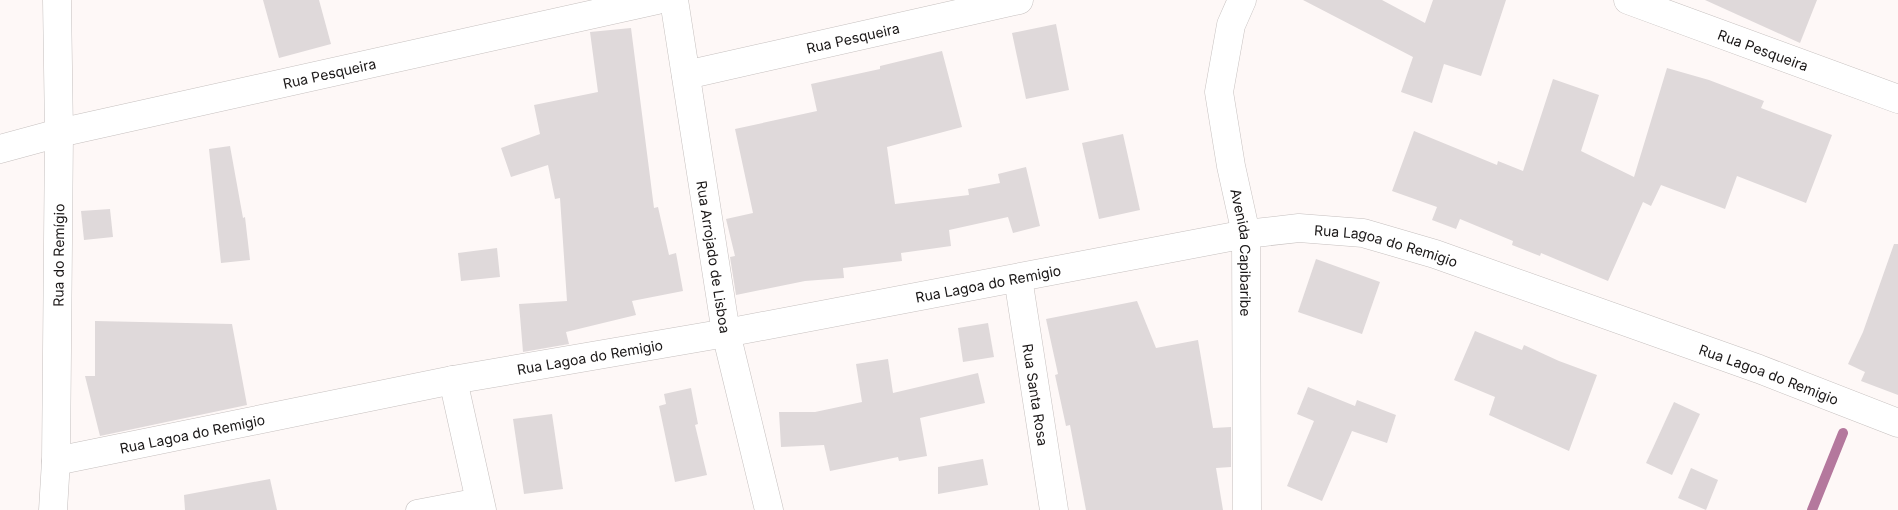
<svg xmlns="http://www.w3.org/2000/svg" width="1898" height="510" viewBox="0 0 1898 510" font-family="Inter,sans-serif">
<rect width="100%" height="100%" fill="#fef8f7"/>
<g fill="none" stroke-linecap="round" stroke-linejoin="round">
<path stroke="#b4789d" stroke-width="10" d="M1812,510L1843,433"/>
</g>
<g fill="#dfd9da">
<path d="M263,0H319L331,44L279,58Z"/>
<path d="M1303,0H1382L1425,23L1433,0H1506L1481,76L1444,64L1432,103L1401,92L1413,57Z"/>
<path d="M1705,0H1817L1800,43Z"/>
<path d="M1056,24L1069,90L1026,99L1012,33Z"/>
<path d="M631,28L654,208L658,207L669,255L676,253L683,291L632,301L636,315L566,332L569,344L523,352L519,304L567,301L560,198L555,199L548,165L511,177L501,148L540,134L534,105L598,92L590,32Z"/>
<path d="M942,51L962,127L887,147L895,204L969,195L968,189L1000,183L998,174L1026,167L1040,226L1013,233L1008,217L949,230L951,246L901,253L902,261L843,268L844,278L805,281L736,295L730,257L735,256L726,219L753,213L735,129L817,111L811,84L880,69V66Z"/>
<path d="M1667,68L1709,80L1764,101L1761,108L1832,135L1806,203L1737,176L1725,209L1661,185L1651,206L1643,202L1608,281L1541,253L1540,256L1512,245L1513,241L1460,219L1456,229L1432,220L1437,207L1392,191L1414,131L1497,165L1498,161L1523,171L1553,79L1599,95L1581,151L1634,177Z"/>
<path d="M1123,134L1140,210L1099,219L1082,143Z"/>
<path d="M230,146L243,218L245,217L250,260L221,263L209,149Z"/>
<path d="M110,209L113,237L84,240L81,211Z"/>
<path d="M1894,244H1898V395L1861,381L1865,372L1848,364L1863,332Z"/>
<path d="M497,248L500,277L461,281L458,253Z"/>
<path d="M1316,259L1380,282L1362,334L1298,312Z"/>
<path d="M1137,301L1156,348L1198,340L1213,428L1231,427V467L1216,468L1223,510H1086L1070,425L1066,426L1055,375L1058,374L1046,319Z"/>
<path d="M95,321L232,324L247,405L100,436L85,376H95Z"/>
<path d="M988,323L994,357L963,362L958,328Z"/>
<path d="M1475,331L1522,350L1524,345L1559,361L1597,375L1569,451L1489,415L1495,397L1454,380Z"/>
<path d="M888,359L893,393L978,373L985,403L920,418L927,456L899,461L898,457L830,471L824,445L781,447L779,412H815L862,402L856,364Z"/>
<path d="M1308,387L1355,406L1357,400L1396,415L1387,443L1352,431L1322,501L1287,486L1314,421L1297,414Z"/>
<path d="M691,388L698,424L695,425L707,475L675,482L659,406L666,404L664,394Z"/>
<path d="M1674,402L1700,414L1672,475L1646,463Z"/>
<path d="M552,414L563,489L524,494L513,419Z"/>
<path d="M983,459L988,485L938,494V467Z"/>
<path d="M1691,468L1718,480L1706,510L1678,498Z"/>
<path d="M270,479L277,510H185L184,495Z"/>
</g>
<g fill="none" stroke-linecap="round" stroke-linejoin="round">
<g stroke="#c6c0bf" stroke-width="21">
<path id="service" d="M416,510L479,498"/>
</g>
<g stroke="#c6c0bf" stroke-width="29">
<g id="minor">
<path id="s1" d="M674,0L726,333L769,510"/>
<path id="s2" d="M1628,0L1898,99"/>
<path id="s3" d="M686,75L1019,0"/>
<path id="s4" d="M0,149L59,133L657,0"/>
<path id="s5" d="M1018,278L1054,510"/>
<path d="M453,380L482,510"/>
<path id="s6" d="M56,461L453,380L726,333L1246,234L1299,228L1363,233L1435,254L1759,369L1898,423"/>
<path id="s7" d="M53,510L56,461L59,133L57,0"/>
</g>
</g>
<g stroke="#c6c0bf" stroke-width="29">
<g id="tertiary">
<path id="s8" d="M1242,0L1231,25L1219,92L1231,166L1246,234L1247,510"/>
</g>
</g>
<use href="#service" stroke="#fff" stroke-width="20"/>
<use href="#minor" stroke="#fff" stroke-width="28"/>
<use href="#tertiary" stroke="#fff" stroke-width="28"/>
</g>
<g text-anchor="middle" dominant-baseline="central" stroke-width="4" stroke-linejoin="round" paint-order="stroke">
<g font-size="14" fill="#1a1717" stroke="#fff">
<text stroke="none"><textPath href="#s3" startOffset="171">Rua Pesqueira</textPath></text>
<text stroke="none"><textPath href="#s2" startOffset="144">Rua Pesqueira</textPath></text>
<text stroke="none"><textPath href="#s4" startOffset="338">Rua Pesqueira</textPath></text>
<text stroke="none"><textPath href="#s6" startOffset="1354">Rua Lagoa do Remigio</textPath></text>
<text stroke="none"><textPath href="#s8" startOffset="258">Avenida Capibaribe</textPath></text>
<text stroke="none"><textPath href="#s7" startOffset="255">Rua do Remígio</textPath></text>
<text stroke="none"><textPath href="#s1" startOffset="260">Rua Arrojado de Lisboa</textPath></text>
<text stroke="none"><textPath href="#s6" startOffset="949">Rua Lagoa do Remigio</textPath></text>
<text stroke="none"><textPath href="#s6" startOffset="544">Rua Lagoa do Remigio</textPath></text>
<text stroke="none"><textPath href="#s6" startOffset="1759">Rua Lagoa do Remigio</textPath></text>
<text stroke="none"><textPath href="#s5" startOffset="118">Rua Santa Rosa</textPath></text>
<text stroke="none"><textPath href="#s6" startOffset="139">Rua Lagoa do Remigio</textPath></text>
</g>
</g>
</svg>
